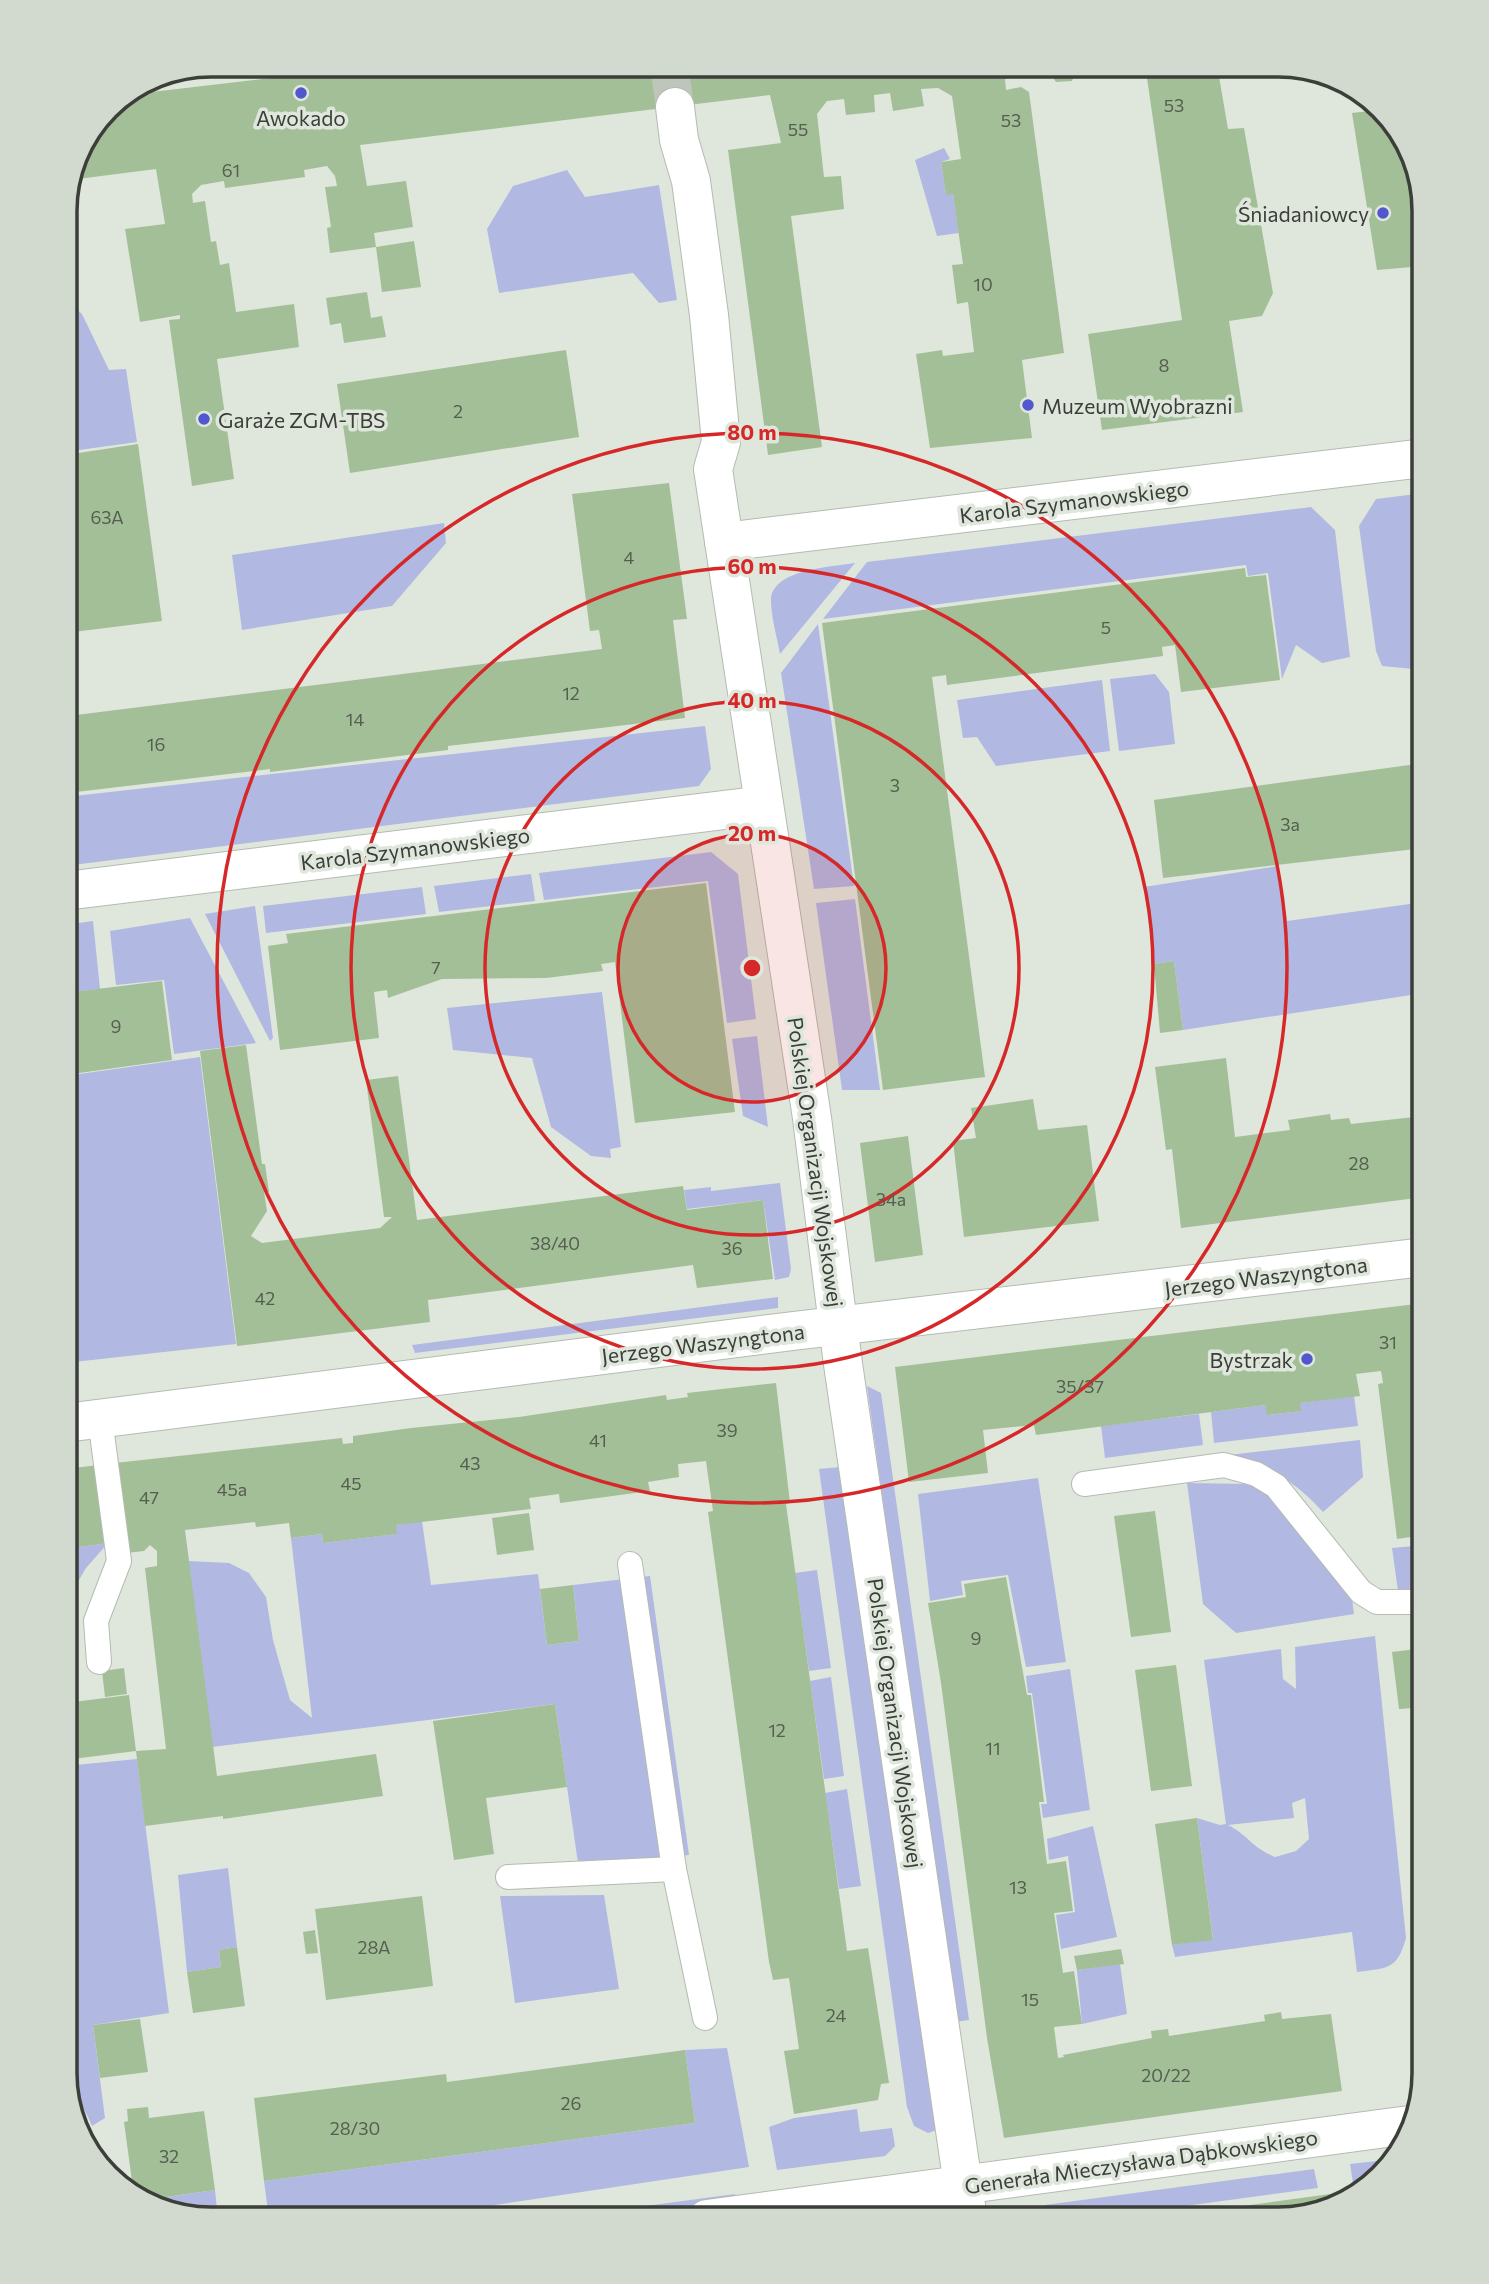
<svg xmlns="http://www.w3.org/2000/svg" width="1489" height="2284" viewBox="0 0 1489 2284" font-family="Commissioner,sans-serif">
<rect width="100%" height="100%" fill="#dfe7dc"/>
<g fill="#b1b9e2" fill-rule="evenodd">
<path d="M944,148L950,159L941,162L946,194H953L959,233L937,236L915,160Z"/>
<path d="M567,170L585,197L659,185L677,300L659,303L633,273L499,293L487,229L513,186Z"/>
<path d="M65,299L82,314L109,370L126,369L137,442L65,452Z"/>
<path d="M1424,493V670L1382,666L1376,651L1359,526L1376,499Z"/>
<path d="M1311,507L1335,530L1350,657L1322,663L1296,645L1282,679L1268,573L1248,576L1246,565L823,619L867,562Z"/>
<path d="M444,523L446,543L392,606L242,630L232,555Z"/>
<path d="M855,563L780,654C777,637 771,617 771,600C772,569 832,567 855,563Z"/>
<path d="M818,624L854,886L814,889L781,673Z"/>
<path d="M1155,674L1169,692L1175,744L1119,751L1110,679Z"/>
<path d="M1102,680L1110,751L996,766L977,737L963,738L957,700Z"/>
<path d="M705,726L711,769L699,786L65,866V797Z"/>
<path d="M711,852L738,874L756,1019L727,1023L708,881L544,900L539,873Z"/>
<path d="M1278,866L1287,921L1424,902V993L1183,1030L1174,961L1154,964L1144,887Z"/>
<path d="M531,874L535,901L439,912L434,886Z"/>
<path d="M422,887L426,914L266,933L263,906Z"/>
<path d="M855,899L880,1090H842L816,903Z"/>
<path d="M255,906L273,1038L270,1041L205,914Z"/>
<path d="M190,918L256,1043L174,1054L164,980L116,985L110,931Z"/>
<path d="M93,921L100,989L65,993V925Z"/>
<path d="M602,992L621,1147L610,1149L611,1158L591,1156L551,1127L532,1058L453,1050L447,1008Z"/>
<path d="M757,1036L768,1127L743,1116L732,1039Z"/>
<path d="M200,1057L236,1344L65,1363V1076Z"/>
<path d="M780,1183L791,1269L789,1277L775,1280L763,1200L687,1209L684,1190L711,1187V1191Z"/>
<path d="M778,1297V1308L415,1353L412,1345Z"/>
<path d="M867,1386L881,1393L969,2020L955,2022Z"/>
<path d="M1354,1396L1358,1426L1214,1443L1211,1412L1265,1405L1268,1415L1300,1411V1403Z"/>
<path d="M1199,1414L1203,1445L1105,1458L1101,1426Z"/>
<path d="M1360,1440L1363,1477L1323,1512C1289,1475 1268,1467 1220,1456Z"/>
<path d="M840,1467L940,2129L928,2133L914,2126L907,2107L819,1469Z"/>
<path d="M1038,1478L1066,1662L1026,1667L1008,1575L961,1581L963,1595L930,1601L918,1494Z"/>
<path d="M1187,1483L1249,1484L1275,1500L1351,1591L1354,1614L1236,1633L1203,1604Z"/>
<path d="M422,1521L431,1585L538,1574L547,1645L579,1641L573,1585L650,1576L689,1855L578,1863L555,1704L212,1747L188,1561L229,1563L249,1573L266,1597L273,1640L290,1700L312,1718L291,1538L322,1534L323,1543L396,1534V1525Z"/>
<path d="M108,1543L86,1568L65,1604V1549Z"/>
<path d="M1424,1545V1588L1398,1591L1392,1548Z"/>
<path d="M817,1570L831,1668L809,1671L795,1573Z"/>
<path d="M1375,1636L1406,1938C1397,1970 1388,1968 1357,1972L1352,1932L1175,1957L1172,1945L1213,1939L1197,1818L1220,1825L1226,1824L1204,1660L1281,1649L1283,1679L1296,1689L1295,1647ZM1305,1798L1309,1839L1296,1851L1275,1857C1251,1847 1248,1835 1228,1825L1294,1818L1292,1803Z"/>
<path d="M1070,1669L1090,1810L1043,1818L1041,1804H1047L1032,1693H1028L1026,1676Z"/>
<path d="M831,1677L844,1776L824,1779L810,1681Z"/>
<path d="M137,1759L169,2013L93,2025L105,2118L92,2126C84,2103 71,2099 65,2073V1766Z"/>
<path d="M847,1789L861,1886L839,1889L825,1793Z"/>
<path d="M1093,1826L1117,1937L1061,1949L1056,1915L1075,1912L1068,1856L1049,1860L1047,1839Z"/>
<path d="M228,1868L237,1947L219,1950L221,1967L187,1972L178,1875Z"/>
<path d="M604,1895L619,1989L515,2003L500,1896Z"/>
<path d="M1120,1964L1127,2014L1082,2024L1077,1970Z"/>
<path d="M727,2048L749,2167L402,2219H269L264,2181L695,2123L685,2050Z"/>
<path d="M857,2109L860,2132L892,2128L895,2146L885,2156L777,2170L769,2127L794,2118Z"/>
<path d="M1395,2159L1369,2181L1353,2183L1350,2164Z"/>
<path d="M1314,2169L1318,2188L1089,2219H1047L1045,2205Z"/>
<path d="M215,2190L218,2219H201L145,2200Z"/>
<path d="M735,2194L737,2207L648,2219H548Z"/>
</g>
<g fill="#a3bf97">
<path d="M383,65H1087L1077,69L1072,81L1056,82L1049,72L1005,79L1006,90L1021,87L1029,92L1064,353L1022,360L1032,438L930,448L916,354L942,350L943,356L974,352L968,302L957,304L952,265L963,264L953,194L946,195L941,162L961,159L952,96L938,88L921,89L924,106L893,111L890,93L874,95L875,112L846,115L844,99L827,101L817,114L824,177L841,176L844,209L791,216L822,447L768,455L728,150L781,143L770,95L360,145L367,186L406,181L413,227L374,233L376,247L414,241L421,287L382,292L376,247L330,253L327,228L331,227L325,187L337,186L335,176L327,166L304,170L305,177L225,188L224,181L201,185L192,194L193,203L205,201L211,242L216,241L220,265L229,263L236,312L294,304L299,347L217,359L234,479L192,486L169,320L180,319V315L140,322L125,229L165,224L156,169L70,180L76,154L108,107L126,95Z"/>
<path d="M1092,65H1118L1114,73L1098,75Z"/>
<path d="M1168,65H1217L1228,129L1244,128L1273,293L1262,316L1229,321L1243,412L1102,430L1088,334L1182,320L1147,78L1153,71L1169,69Z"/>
<path d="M1370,101L1409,146L1424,211V266L1377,270L1352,113L1370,111Z"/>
<path d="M367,292L371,318L382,316L386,337L344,343L341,323L330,325L326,298Z"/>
<path d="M566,350L579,437L350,473L337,384Z"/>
<path d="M138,444L162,621L65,633V455Z"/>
<path d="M669,483L687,619L673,620L685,718L448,746V750L270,772V769L76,792V789L65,790V676L70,706L67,707L68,716L602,649L599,630L590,631L572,494Z"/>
<path d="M1245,568L1246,577L1266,575L1280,680L1181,692L1175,645L1162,647L1163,656L947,685L946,675L932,677L985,1077L883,1090L822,623Z"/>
<path d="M1424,763V848L1163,878L1154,800Z"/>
<path d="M706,883L735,1112L635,1123L615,962L601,964L603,971L546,978L442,979L388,998L387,990L374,992L379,1038L280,1050L268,946L288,943L286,934Z"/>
<path d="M1174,961L1183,1030L1160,1033L1154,964Z"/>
<path d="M162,981L172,1060L65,1075V993Z"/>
<path d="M246,1045L262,1164H265L269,1192H264L267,1211L251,1236L262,1243L380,1228L392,1217H384L366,1080L398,1076L417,1220L683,1186L687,1210L763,1200L773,1279L697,1288L693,1265L428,1300L430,1322L237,1346L200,1051Z"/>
<path d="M1226,1058L1235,1137L1290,1130L1288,1120L1330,1114L1331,1120L1349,1118L1351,1124L1414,1117L1413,1111L1424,1109V1197L1181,1228L1172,1149L1166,1150L1155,1067Z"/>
<path d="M1033,1099L1038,1130L1087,1125L1099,1221L964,1237L953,1141L976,1138L971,1108Z"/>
<path d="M908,1136L923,1255L875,1262L860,1143Z"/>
<path d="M1424,1303V1535L1397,1539L1378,1384L1383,1383L1381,1371L1356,1374L1360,1396L1300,1403L1301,1411L1267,1415L1265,1405L1036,1435L1034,1425L983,1430L988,1473L909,1482L895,1367Z"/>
<path d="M776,1383L790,1503L786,1504L847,1951L868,1948L889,2083L881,2084L878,2100L794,2114L784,2051L799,2049L789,1978L773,1980L769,1962L708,1512L713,1511L706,1461L678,1464L679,1477L648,1482L650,1491L560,1503L559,1494L529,1498L531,1509L396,1525L397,1534L323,1543L322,1534L291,1538L289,1523L256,1527L255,1522L185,1530L217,1776L376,1754L383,1796L223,1819V1816L145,1826L136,1751L166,1749L145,1568L157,1566V1551L150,1545L144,1551L126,1553L115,1463L342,1438L343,1444L353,1443V1436L411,1428L519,1417L666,1395L667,1400L688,1397L687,1393Z"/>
<path d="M99,1465L108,1543L65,1549V1469Z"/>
<path d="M1155,1511L1171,1632L1131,1637L1114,1516Z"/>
<path d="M529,1513L534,1550L497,1555L492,1518Z"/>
<path d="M1006,1577L1027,1695H1031L1044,1802H1039L1047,1864L1066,1861L1073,1911L1054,1913L1063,1973L1074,1971L1082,2024L1054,2027L1058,2058L1064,2057L1063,2055L1152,2038L1151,2031L1168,2029L1169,2036L1265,2021L1264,2015L1281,2012L1282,2019L1331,2014L1342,2091L1004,2138L987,2038L941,1683L928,1603L966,1597L964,1584Z"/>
<path d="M573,1585L579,1641L547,1645L540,1589Z"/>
<path d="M1424,1648V1784H1422L1414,1708L1399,1709L1392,1652Z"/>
<path d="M1176,1665L1192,1786L1151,1791L1135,1670Z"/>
<path d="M124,1668L127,1694L105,1697L102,1671Z"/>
<path d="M129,1695L136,1751L65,1760V1703Z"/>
<path d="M555,1704L567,1787L486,1798L494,1854L454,1860L433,1721Z"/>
<path d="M1197,1818L1213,1940L1172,1945L1155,1824Z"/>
<path d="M422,1896L433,1986L326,2000L315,1909Z"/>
<path d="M315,1930L318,1953L306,1954L303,1932Z"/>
<path d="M237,1947L245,2006L193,2013L187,1972L221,1967L219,1950Z"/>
<path d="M1121,1949L1124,1964L1077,1970L1074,1956Z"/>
<path d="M140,2019L148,2072L100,2078L93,2025Z"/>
<path d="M685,2050L695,2123L264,2181L254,2098L446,2074L447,2082Z"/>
<path d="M148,2107L149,2118L204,2111L215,2190L145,2200L134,2196L124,2122L128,2121L127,2109Z"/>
<path d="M1359,2190L1343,2204L1278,2219H1147Z"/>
</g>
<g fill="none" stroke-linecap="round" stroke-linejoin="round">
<path stroke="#bec5bb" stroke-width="38" stroke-dasharray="38 19" stroke-linecap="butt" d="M669,65L675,107"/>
<g stroke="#b4bbb1" stroke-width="26">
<g id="service">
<path d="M1084,1484L1224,1465L1256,1474L1276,1486L1361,1592L1377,1602H1424"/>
<path d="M630,1564L674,1869L705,2018"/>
<path d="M99,1662L96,1621L119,1561L100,1419"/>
<path d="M508,1877L674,1869"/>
</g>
</g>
<g stroke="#b4bbb1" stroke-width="40">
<g id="minor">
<path d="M675,107L679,140L691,181L709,315L721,442L713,469L812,1118L843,1364L968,2219"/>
<path d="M724,542L1424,458"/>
<path d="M65,891L764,805"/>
<path d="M65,1423L793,1331L1424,1257"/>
<path d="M707,2219L1409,2125"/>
</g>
</g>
<use href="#service" stroke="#fff" stroke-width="24"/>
<use href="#minor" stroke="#fff" stroke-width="38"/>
</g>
<circle cx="752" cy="968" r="134" fill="#d62828" fill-opacity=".12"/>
<g fill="none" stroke="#d62828" stroke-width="3.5">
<circle cx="752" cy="968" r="134"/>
<circle cx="752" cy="968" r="267"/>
<circle cx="752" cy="968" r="401"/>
<circle cx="752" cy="968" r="535"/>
</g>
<g fill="#5357ce" stroke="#dfe7dc" stroke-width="2.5">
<circle cx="301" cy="93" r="7"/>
<circle cx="1383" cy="213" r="7"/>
<circle cx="1028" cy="405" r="7"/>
<circle cx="204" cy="419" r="7"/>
<circle cx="1307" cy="1359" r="7"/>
</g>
<g text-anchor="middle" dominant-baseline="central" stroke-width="7" stroke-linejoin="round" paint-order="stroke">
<g font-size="18" fill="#555e50">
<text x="1174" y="105">53</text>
<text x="1011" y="120">53</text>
<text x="798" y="129">55</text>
<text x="231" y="170">61</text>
<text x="983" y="284">10</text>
<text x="1164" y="365">8</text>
<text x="458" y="411">2</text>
<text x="107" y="517">63A</text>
<text x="629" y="557">4</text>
<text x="1106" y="627">5</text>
<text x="571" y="693">12</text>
<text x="355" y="719">14</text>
<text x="156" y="744">16</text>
<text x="895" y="785">3</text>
<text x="1290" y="824">3a</text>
<text x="436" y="967">7</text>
<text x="116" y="1026">9</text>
<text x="1359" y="1163">28</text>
<text x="891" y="1199">34a</text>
<text x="555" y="1243">38/40</text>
<text x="732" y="1248">36</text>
<text x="265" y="1298">42</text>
<text x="1388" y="1342">31</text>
<text x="1080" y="1386">35/37</text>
<text x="727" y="1430">39</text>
<text x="598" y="1440">41</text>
<text x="470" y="1463">43</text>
<text x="351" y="1483">45</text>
<text x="232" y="1489">45a</text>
<text x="149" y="1497">47</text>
<text x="976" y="1638">9</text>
<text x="777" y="1730">12</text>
<text x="993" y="1748">11</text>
<text x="1018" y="1887">13</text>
<text x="374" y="1947">28A</text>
<text x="1030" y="1999">15</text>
<text x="836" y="2015">24</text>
<text x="1166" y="2075">20/22</text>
<text x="571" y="2103">26</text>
<text x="355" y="2128">28/30</text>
<text x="169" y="2156">32</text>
</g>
<g font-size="21" fill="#3b3e39" stroke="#dfe7dc" text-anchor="end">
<text x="301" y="117" text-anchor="middle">Awokado</text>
<text x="1369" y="213">Śniadaniowcy</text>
<text x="1042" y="405" text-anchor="start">Muzeum Wyobrazni</text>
<text x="218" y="419" text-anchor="start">Garaże ZGM-TBS</text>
<text x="1293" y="1359">Bystrzak</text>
</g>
<g font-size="21" fill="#3b3e39" stroke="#dfe7dc">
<text transform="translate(1074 501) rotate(-7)">Karola Szymanowskiego</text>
<text transform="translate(415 848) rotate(-7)">Karola Szymanowskiego</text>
<text transform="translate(816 1162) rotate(82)">Polskiej Organizacji Wojskowej</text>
<text transform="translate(1266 1276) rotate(-7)">Jerzego Waszyngtona</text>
<text transform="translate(703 1343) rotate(-7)">Jerzego Waszyngtona</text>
<text transform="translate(896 1723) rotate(82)">Polskiej Organizacji Wojskowej</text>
<text transform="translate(1141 2161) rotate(-8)">Generała Mieczysława Dąbkowskiego</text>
</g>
</g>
<path d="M0 0H1489V2284H0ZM211 77H1278A134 134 0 0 1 1412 211V2073A134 134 0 0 1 1278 2207H211A134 134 0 0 1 77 2073V211A134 134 0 0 1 211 77Z" fill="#d2d9cf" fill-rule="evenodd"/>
<path fill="none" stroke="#3b3e39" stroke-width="3.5" d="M211 77H1278A134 134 0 0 1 1412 211V2073A134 134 0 0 1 1278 2207H211A134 134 0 0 1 77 2073V211A134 134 0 0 1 211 77Z"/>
<circle cx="752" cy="968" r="10" fill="#d62828" stroke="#dfe7dc" stroke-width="3.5"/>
<g font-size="21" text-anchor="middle" font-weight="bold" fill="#d62828" stroke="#dfe7dc" stroke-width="7" stroke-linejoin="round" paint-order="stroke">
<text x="752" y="440">80 m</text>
<text x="752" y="574">60 m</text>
<text x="752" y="708">40 m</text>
<text x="752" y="841">20 m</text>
</g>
</svg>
